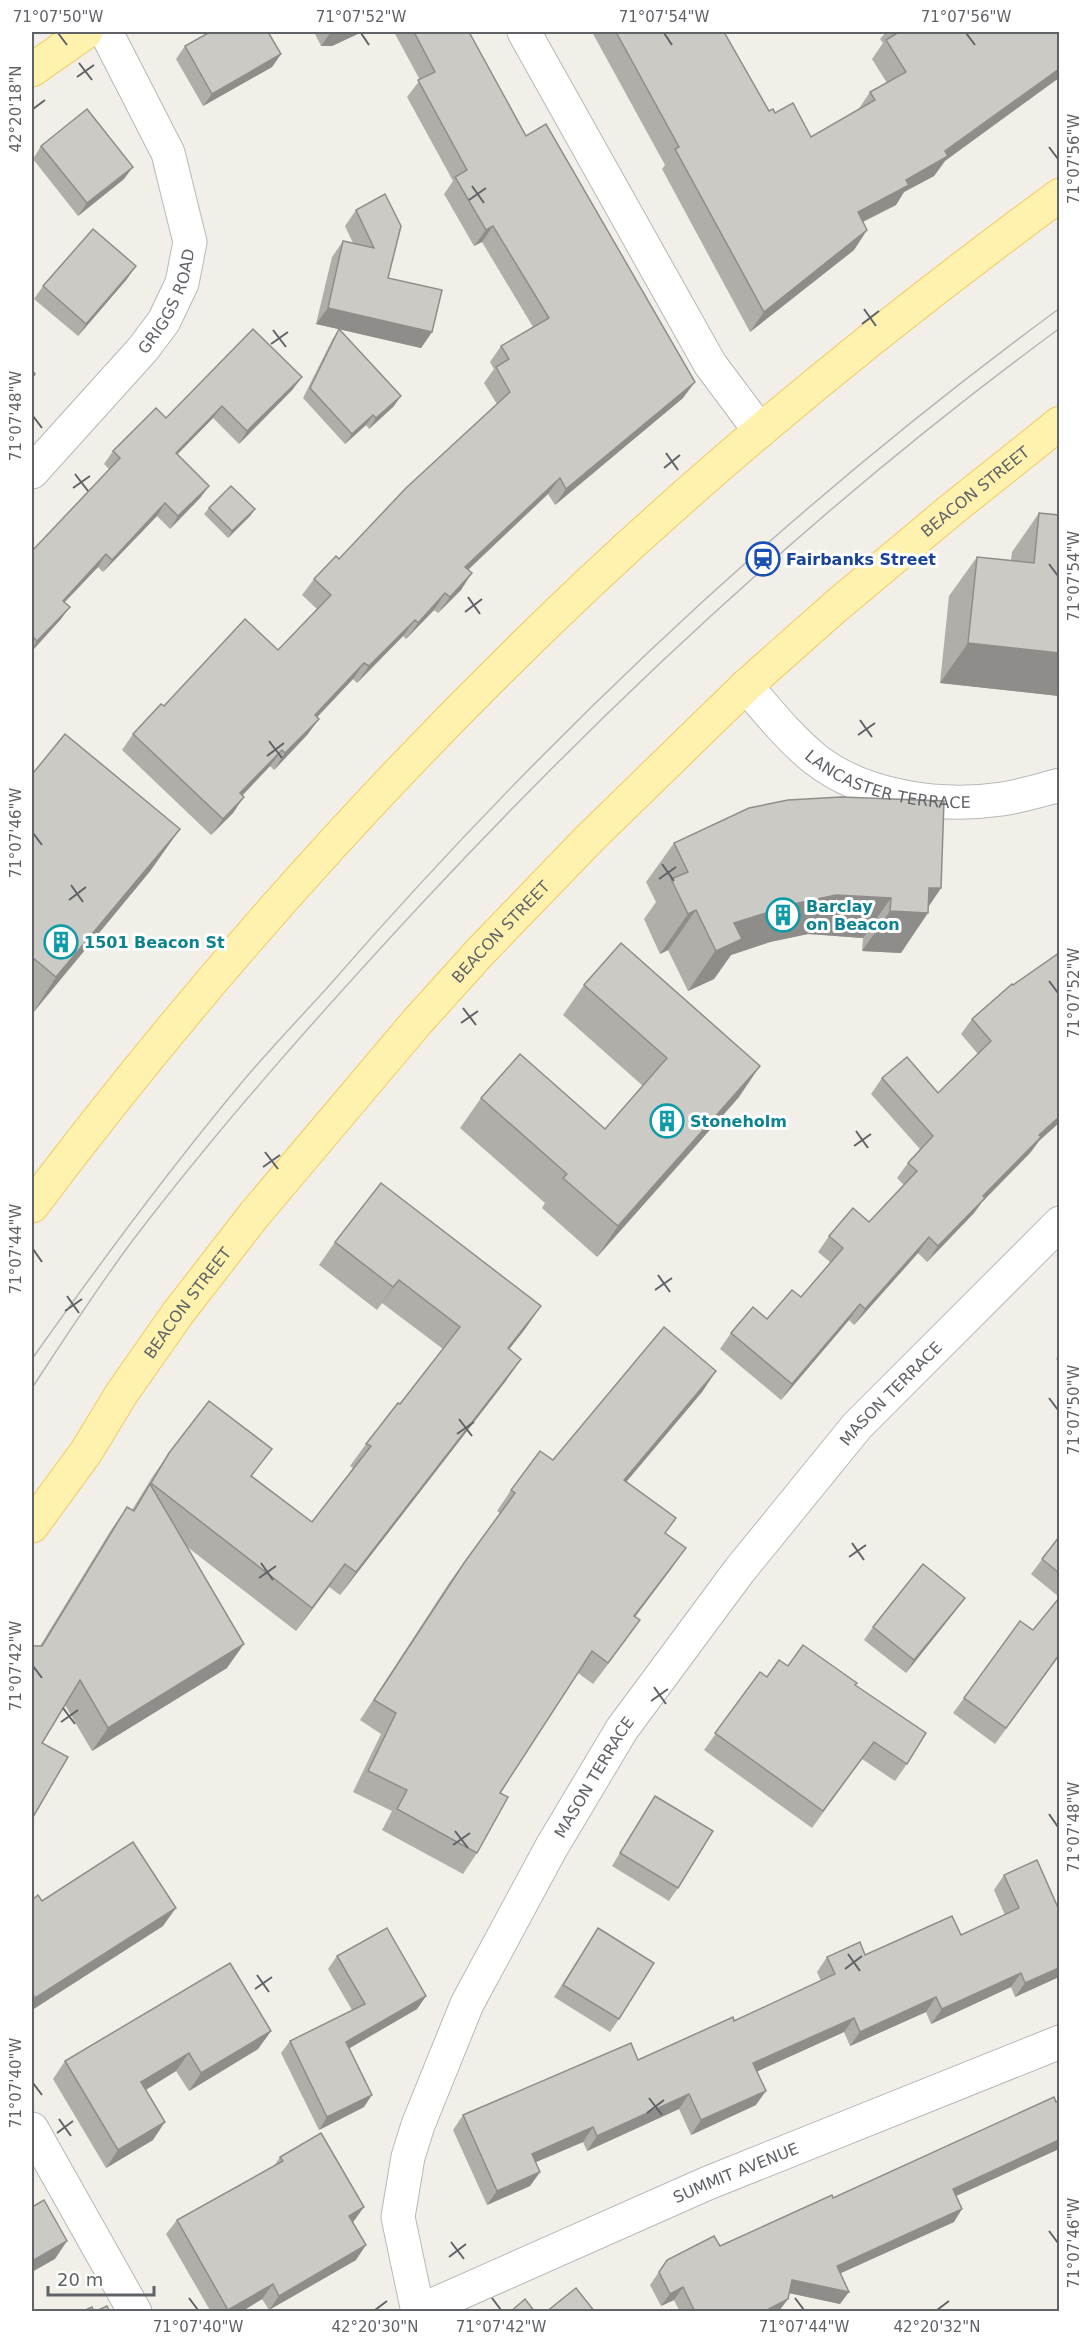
<svg xmlns="http://www.w3.org/2000/svg" width="1091" height="2343" viewBox="0 0 1091 2343" font-family="'DejaVu Sans',sans-serif">
<rect width="100%" height="100%" fill="#f1efe8"/>
<g fill="none" stroke-linecap="round" stroke-linejoin="round">
<g stroke="#b5b8bc" stroke-width="35">
<g id="minor">
<path d="M524,32L710,364L760,431"/>
<path id="s1" d="M32,472L143,349L164,321L182,283L190,242L168,153L106,32"/>
<path id="s2" d="M746,686C768,711 789,738 815,759C865,798 941,808 1002,799C1022,796 1041,790 1060,785"/>
<path d="M32,2129L135,2312"/>
<path id="s3" d="M417,2312L708,2183L1060,2042"/>
<path id="s4" d="M418,2312L398,2217L408,2157L418,2125L467,2004L551,1848L622,1729L739,1571L857,1426L1060,1223"/>
</g>
</g>
<g stroke="#f2c960" stroke-width="35">
<g id="major">
<path d="M32,70L86,32"/>
<path d="M32,1206C199,984 386,775 588,584C737,444 895,316 1060,195"/>
<path id="s5" d="M32,1526L86,1452L122,1393L178,1313L254,1215L416,1023L480,952L589,839L746,686L835,607L951,510L1060,423"/>
</g>
</g>
<use href="#minor" stroke="#fff" stroke-width="33"/>
<use href="#major" stroke="#fff2af" stroke-width="33"/>
<g stroke="#b6b7b8" stroke-width="1.5">
<path d="M32,1359C97,1267 165,1175 238,1087C266,1053 297,1021 327,988C546,736 790,506 1060,308"/>
<path d="M32,1388C65,1338 97,1288 133,1240C223,1122 323,1010 424,901C619,692 830,497 1060,328"/>
</g>
</g>
<g fill="#afaea9">
<path d="M314,32H362L332,46H321Z"/>
<path d="M394,32H469L526,136L683,398L555,505L548,494L468,570L461,590L438,613L434,610L406,639L403,636L357,683L353,679L317,717L319,719L307,735L274,770L270,766L243,795L233,813L211,835L122,750L133,734L164,706L278,650L317,609L302,595L314,579L339,559L497,404L484,383L494,369L490,362L501,346L533,327L482,242L474,246L444,194L453,181L407,97L420,80Z"/>
<path d="M592,32H724L769,111L775,113L811,137L858,110L870,92L887,83L872,59L883,43L880,39L886,32H1059L945,161L934,176L904,192L896,205L863,222L867,230L854,250L750,332L662,169L665,165Z"/>
<path d="M185,46L281,54L272,67L203,106L176,59Z"/>
<path d="M41,146L124,179L78,216L33,159Z"/>
<path d="M356,210L388,278L432,332L421,348L339,329L394,406L369,429L366,425L345,444L303,398L332,340L339,329L316,324L332,257L343,241L353,243L345,226Z"/>
<path d="M127,279L78,336L34,299L43,286Z"/>
<path d="M293,389L239,444L213,418L177,454L209,486L200,498L170,529L157,516L103,572L98,567L65,602L61,619L32,651V551L109,469L104,464L113,451L166,418Z"/>
<path d="M209,508L255,509L250,516L228,538L204,514Z"/>
<path d="M1039,513L1059,515V696L940,683L949,596L977,557L1011,560L1012,552Z"/>
<path d="M32,770L151,870L32,1014Z"/>
<path d="M674,843L941,888L929,906L901,953L862,951L863,938L808,934L770,942L731,955L714,979L688,991L668,950L660,954L644,919L656,902L646,882Z"/>
<path d="M1012,984L1039,1141L1030,1153L982,1202L974,1213L927,1262L918,1253L854,1325L849,1320L781,1400L720,1349L731,1333L767,1319L801,1297L831,1263L818,1252L829,1236L869,1222L904,1185L897,1178L908,1163L920,1149L871,1094L882,1078L938,1093L978,1054L961,1034L972,1019Z"/>
<path d="M584,985L739,1097L597,1257L542,1208L545,1203L460,1128L481,1098L605,1129L643,1086L563,1015Z"/>
<path d="M335,1242L541,1306L525,1329L509,1349L521,1359L505,1382L340,1595L329,1587L296,1631L186,1546L227,1668L92,1751L65,1705L42,1743L68,1757L32,1819V1646H40L111,1530L127,1507L132,1510L153,1476L169,1453L252,1476L312,1522L353,1468L350,1466L366,1444L400,1404L443,1349L382,1303L377,1310L319,1265Z"/>
<path d="M1059,1354V1362L1056,1359Z"/>
<path d="M716,1371L702,1392L626,1482L665,1533L671,1569L635,1616L640,1620L593,1684L578,1673L500,1793L477,1853L463,1874L382,1830L392,1811L353,1792L381,1734L360,1720L449,1583L500,1513L497,1511L511,1490L553,1460Z"/>
<path d="M1059,1537V1597L1031,1574Z"/>
<path d="M956,1610L906,1673L864,1640L873,1627Z"/>
<path d="M1033,1630L1059,1656L995,1744L953,1713L964,1698Z"/>
<path d="M788,1666L855,1685L907,1764L895,1781L862,1759L812,1828L704,1750L760,1672L767,1677Z"/>
<path d="M655,1796L678,1888L669,1901L612,1866L647,1808Z"/>
<path d="M1004,1875L1059,1977L1015,1997L1011,1987L931,2024L926,2012L850,2046L844,2032L757,2071L756,2105L691,2135L679,2109L587,2151L583,2142L536,2162L540,2172L530,2186L487,2205L453,2130L463,2115L638,2060L734,2021L821,1981L817,1972L827,1957L865,1955L961,1935L1005,1915L994,1890Z"/>
<path d="M32,1900L42,1901L163,1926L32,2010Z"/>
<path d="M598,1928L619,2019L610,2032L554,1997Z"/>
<path d="M337,1956L426,1996L417,2009L349,2048L364,2107L319,2130L281,2053L290,2041L352,2010L328,1969Z"/>
<path d="M271,2031L258,2049L189,2091L176,2071L146,2090L153,2140L106,2168L53,2079L65,2061Z"/>
<path d="M1059,2100V2149L956,2196L954,2222L840,2273V2304L789,2293L788,2299L778,2312H680L674,2300L661,2306L650,2285L667,2260L720,2246Z"/>
<path d="M280,2157L354,2221L353,2222L356,2260L269,2310L262,2299L241,2312H211L166,2234L177,2220L274,2166Z"/>
</g>
<g fill="#8f8d8a">
<path d="M331,32H362L332,46H321Z"/>
<path d="M281,54L272,67L203,106L212,94Z"/>
<path d="M1059,69V78L945,161L934,176L904,192L896,205L844,231L858,212L906,180Z"/>
<path d="M133,167L124,179L78,216L87,203Z"/>
<path d="M493,226L482,242L474,246L486,230Z"/>
<path d="M867,230L854,250L750,332L764,312Z"/>
<path d="M136,266L127,279L78,336L86,324Z"/>
<path d="M328,308L432,332L421,348L316,324Z"/>
<path d="M302,377L293,389L239,444L247,431Z"/>
<path d="M695,382L683,398L555,505L566,489Z"/>
<path d="M401,396L394,406L369,429L376,418Z"/>
<path d="M222,406L213,418L167,465L176,453Z"/>
<path d="M373,415L366,425L345,444L352,434Z"/>
<path d="M560,478L548,494L454,583L465,567Z"/>
<path d="M209,486L200,498L170,529L178,516Z"/>
<path d="M165,503L157,516L103,572L112,560Z"/>
<path d="M255,509L250,516L228,538L232,531Z"/>
<path d="M106,554L98,567L54,613L63,601Z"/>
<path d="M472,573L461,590L438,613L450,597Z"/>
<path d="M445,593L434,610L406,639L418,623Z"/>
<path d="M70,607L61,619L32,651L37,641Z"/>
<path d="M415,620L403,636L357,683L369,666Z"/>
<path d="M968,643L1059,653V696L940,683Z"/>
<path d="M364,663L353,679L304,731L315,715Z"/>
<path d="M319,719L307,735L274,770L285,753Z"/>
<path d="M282,750L270,766L229,809L240,793Z"/>
<path d="M244,797L233,813L211,835L223,819Z"/>
<path d="M180,829L151,870L32,1014L56,977Z"/>
<path d="M929,888H941L924,913H928L901,953L862,951L890,911Z"/>
<path d="M836,895L891,898L863,938L808,934L770,942L731,955L714,979L688,991L734,923L798,903Z"/>
<path d="M696,910L668,950L660,954L688,914Z"/>
<path d="M760,1066L739,1097L597,1257L618,1226Z"/>
<path d="M1059,1117V1123L1039,1141L1030,1153L982,1202L974,1213L927,1262L938,1246L983,1196L1039,1135Z"/>
<path d="M929,1237L918,1253L854,1325L865,1309Z"/>
<path d="M399,1280L382,1303L377,1310L393,1287Z"/>
<path d="M860,1304L849,1320L781,1400L792,1384Z"/>
<path d="M541,1306L525,1329L492,1371L508,1348Z"/>
<path d="M521,1359L505,1382L340,1595L356,1572Z"/>
<path d="M716,1371L702,1392L610,1501L624,1480Z"/>
<path d="M686,1548L671,1569L620,1637L634,1616Z"/>
<path d="M345,1564L329,1587L296,1631L312,1608Z"/>
<path d="M965,1598L956,1610L906,1673L914,1660Z"/>
<path d="M640,1620L625,1641L593,1684L608,1663Z"/>
<path d="M244,1644L227,1668L92,1751L108,1728Z"/>
<path d="M176,1908L163,1926L32,2010V2003L35,1998Z"/>
<path d="M1059,1968V1977L1015,1997L1025,1983Z"/>
<path d="M1021,1973L1011,1987L931,2024L942,2009Z"/>
<path d="M426,1996L417,2009L338,2055L346,2042Z"/>
<path d="M936,1997L926,2012L850,2046L860,2032Z"/>
<path d="M854,2018L844,2032L743,2078L753,2063Z"/>
<path d="M271,2031L258,2049L189,2091L201,2073Z"/>
<path d="M189,2053L176,2071L129,2100L141,2082Z"/>
<path d="M766,2091L756,2105L691,2135L701,2120Z"/>
<path d="M689,2094L679,2109L587,2151L597,2136Z"/>
<path d="M372,2095L364,2107L319,2130L327,2117Z"/>
<path d="M165,2122L153,2140L106,2168L118,2150Z"/>
<path d="M593,2127L583,2142L522,2168L532,2154Z"/>
<path d="M1059,2140V2149L945,2201L953,2189Z"/>
<path d="M540,2172L530,2186L487,2205L497,2191Z"/>
<path d="M364,2207L354,2221L339,2230L349,2216Z"/>
<path d="M962,2209L954,2222L828,2279L837,2266Z"/>
<path d="M67,2241L55,2259L32,2272V2261Z"/>
<path d="M366,2245L356,2260L269,2310L279,2296Z"/>
<path d="M792,2280L849,2292L840,2304L784,2292Z"/>
<path d="M273,2284L262,2299L241,2312H227L228,2310Z"/>
<path d="M683,2287L674,2300L661,2306L670,2294Z"/>
<path d="M788,2299L779,2311L763,2312Z"/>
</g>
<g fill="#cccac5" stroke="#8f8d8a" stroke-width="1.5">
<path d="M210,32H268L281,54L212,94L185,46Z"/>
<path d="M414,32H469L526,136L546,124L695,382L566,489L560,478L465,567L472,573L450,597L445,593L418,623L415,620L369,666L364,663L315,715L319,719L285,753L282,750L240,793L244,797L223,819L133,734L161,704L164,706L245,619L278,650L331,595L314,579L336,556L339,559L406,488L510,392L496,367L509,359L501,346L549,318L493,226L486,230L455,177L467,170L418,80L435,72Z"/>
<path d="M616,32H724L769,111L773,109L775,113L793,103L811,137L875,100L870,92L906,72L886,40L899,32H1059V69L945,151L948,156L906,180L909,185L858,212L867,230L764,312L675,149L679,147Z"/>
<path d="M87,109L133,167L87,203L41,146Z"/>
<path d="M385,194L401,226L388,278L442,290L432,332L328,308L343,241L374,248L356,210Z"/>
<path d="M93,229L136,266L86,324L43,286Z"/>
<path d="M253,329L302,377L247,431L222,406L176,453L209,486L178,516L165,503L112,560L106,554L63,601L70,607L37,641L32,636V551L120,458L113,451L156,408L166,418Z"/>
<path d="M339,329L401,396L376,418L373,415L352,434L310,388Z"/>
<path d="M32,370L35,374L32,378Z"/>
<path d="M231,486L255,509L232,531L209,508Z"/>
<path d="M1039,513L1059,515V653L968,643L977,557L1034,563Z"/>
<path d="M65,734L180,829L56,977L32,957V770L34,772Z"/>
<path d="M841,797L944,801L941,888H929L928,913L890,911L891,898L836,895L798,903L734,923L742,939L716,951L696,910L688,914L671,879L688,872L674,843L749,808L788,800Z"/>
<path d="M621,943L760,1066L618,1226L563,1178L567,1174L481,1098L520,1054L605,1129L667,1058L584,985Z"/>
<path d="M1059,953V1117L1039,1135L1041,1137L983,1196L985,1198L938,1246L929,1237L865,1309L860,1304L792,1384L731,1333L753,1307L767,1319L792,1290L801,1297L843,1248L829,1236L853,1208L869,1222L917,1171L908,1163L933,1136L882,1078L907,1057L938,1093L991,1041L972,1019L1012,984L1013,985Z"/>
<path d="M381,1183L541,1306L508,1348L521,1359L356,1572L345,1564L312,1608L151,1483L169,1453L209,1401L272,1449L251,1476L312,1522L371,1446L366,1444L398,1403L400,1404L460,1327L399,1280L393,1287L335,1242Z"/>
<path d="M664,1327L716,1371L624,1480L676,1518L665,1533L686,1548L634,1616L640,1620L608,1663L592,1651L500,1793L508,1797L477,1853L397,1809L407,1790L368,1771L396,1713L374,1700L464,1563L515,1493L511,1490L540,1451L553,1460Z"/>
<path d="M150,1484L244,1644L108,1728L80,1680L42,1743L68,1757L33,1817H32V1646H42L127,1507L134,1511Z"/>
<path d="M1059,1537V1573L1042,1559Z"/>
<path d="M923,1564L965,1598L914,1660L873,1627Z"/>
<path d="M1059,1598V1655L1006,1728L964,1698L1020,1621L1033,1630Z"/>
<path d="M803,1645L857,1683L855,1685L926,1733L907,1764L874,1742L823,1811L715,1733L760,1672L767,1677L779,1660L788,1666Z"/>
<path d="M655,1796L713,1831L678,1888L620,1853Z"/>
<path d="M133,1842L176,1908L35,1998L32,1992V1900L38,1895L42,1901Z"/>
<path d="M1037,1860L1059,1910V1968L1025,1983L1021,1973L942,2009L936,1997L860,2032L854,2018L753,2063L766,2091L701,2120L689,2094L597,2136L593,2127L532,2154L540,2172L497,2191L463,2115L631,2043L638,2060L733,2017L734,2021L835,1974L827,1957L860,1942L865,1955L952,1916L961,1935L1019,1908L1004,1875Z"/>
<path d="M387,1928L426,1996L346,2042L372,2095L327,2117L290,2041L365,2004L337,1956Z"/>
<path d="M598,1928L654,1963L619,2019L563,1985Z"/>
<path d="M230,1963L271,2031L201,2073L189,2053L141,2082L165,2122L118,2150L65,2061Z"/>
<path d="M1054,2097L1056,2102L1059,2100V2140L953,2189L962,2209L837,2266L849,2292L792,2280L788,2299L763,2312H695L683,2287L670,2294L659,2272L667,2260L714,2236L720,2246L832,2195L833,2198Z"/>
<path d="M321,2133L364,2207L349,2216L366,2245L279,2296L273,2284L228,2310L177,2220L283,2161L280,2157Z"/>
<path d="M44,2200L67,2241L32,2261V2207Z"/>
<path d="M576,2288L595,2312H546Z"/>
<path d="M525,2299L535,2312H510Z"/>
<path d="M107,2306L110,2312H94Z"/>
<path d="M92,2307L94,2312H81Z"/>
</g>
<path fill="none" stroke="#5f6368" stroke-width="2" d="M58,33L67,45M361,33L369,45M664,33L672,45M966,33L975,45M79,63L92,80M77,77L94,65M33,109L45,100M1049,147L1058,159M472,186L484,203M469,200L486,188M864,309L876,326M862,324L879,311M273,330L286,347M271,344L288,332M33,416L42,428M666,453L678,470M664,468L680,455M75,474L88,491M73,488L90,476M1049,564L1058,576M468,597L480,614M465,612L482,599M860,720L872,737M858,735L875,723M269,741L282,758M267,756L284,743M33,833L42,845M662,864L674,881M659,879L676,867M71,885L83,902M69,900L86,887M1049,981L1058,993M463,1008L476,1025M461,1023L478,1011M856,1131L868,1148M854,1146L871,1134M265,1152L278,1169M263,1167L280,1155M33,1249L42,1262M658,1275L670,1292M655,1290L672,1278M67,1296L79,1313M65,1311L82,1299M1049,1398L1058,1410M459,1419L472,1436M457,1434L474,1422M852,1543L864,1560M849,1557L866,1545M261,1563L273,1580M259,1578L276,1566M33,1666L42,1678M654,1687L666,1704M651,1701L668,1689M63,1708L75,1724M61,1722L78,1710M1049,1814L1058,1827M455,1831L468,1848M453,1845L470,1833M848,1954L860,1971M845,1969L862,1956M257,1975L269,1992M255,1989L272,1977M33,2083L42,2095M649,2098L662,2115M647,2113L664,2100M59,2119L71,2136M57,2133L73,2121M1049,2231L1058,2243M451,2242L464,2259M449,2257L466,2244M189,2298L198,2310M492,2298L501,2310M795,2298L804,2310M375,2310L387,2301M937,2310L949,2301"/>
<defs>
<g id="station-ring" transform="scale(1.725)"><circle r="9.5" fill="#fff" stroke="#1a4fb4" stroke-width="1.5"/><path d="M-3-6H3Q5-6 5-4V2Q5 4 3 4L4.5 6H3L1.5 4h-3L-3 6H-4.5L-3 4Q-5 4-5 2V-4Q-5-6-3-6ZM-3.5-4v3h7v-3ZM-3.5 1v1.5H-2V1ZM2 1v1.5H3.5V1Z" fill="#1a4fb4"/></g>
<g id="building-ring" transform="scale(1.725)"><circle r="9.5" fill="#fff" stroke="#0f9aa8" stroke-width="1.5"/><path d="M-4-6H4V6H1V3H-1V6H-4ZM-2.5-4.3h1.7v1.8h-1.7ZM.8-4.3h1.7v1.8H.8ZM-2.5-1h1.7V.8h-1.7ZM.8-1h1.7V.8H.8Z" fill="#0f9aa8"/></g>
</defs>
<g fill-rule="evenodd">
<use href="#station-ring" x="763" y="559"/>
<use href="#building-ring" x="783" y="915"/>
<use href="#building-ring" x="61" y="942"/>
<use href="#building-ring" x="667" y="1121"/>
</g>
<g text-anchor="middle" dominant-baseline="central" stroke-width="6" stroke-linejoin="round" paint-order="stroke">
<g font-size="16" fill="#5f6368" stroke="#fff">
<text stroke="none"><textPath href="#s1" startOffset="220">GRIGGS ROAD</textPath></text>
<text stroke="none"><textPath href="#s5" startOffset="1406">BEACON STREET</textPath></text>
<text stroke="none"><textPath href="#s2" startOffset="178">LANCASTER TERRACE</textPath></text>
<text stroke="none"><textPath href="#s5" startOffset="758">BEACON STREET</textPath></text>
<text stroke="none"><textPath href="#s5" startOffset="272">BEACON STREET</textPath></text>
<text stroke="none"><textPath href="#s4" startOffset="1068">MASON TERRACE</textPath></text>
<text stroke="none"><textPath href="#s4" startOffset="582">MASON TERRACE</textPath></text>
<text stroke="none"><textPath href="#s3" startOffset="348">SUMMIT AVENUE</textPath></text>
</g>
<g font-size="16" font-weight="bold" fill="#164399" stroke="#fff" text-anchor="start">
<text x="786" y="559">Fairbanks Street</text>
</g>
<g font-size="16" font-weight="bold" fill="#0d838f" stroke="#fff" text-anchor="start">
<text x="806" y="906">Barclay<tspan x="806" dy="18">on Beacon</tspan></text>
<text x="84" y="942">1501 Beacon St</text>
<text x="690" y="1121">Stoneholm</text>
</g>
</g>
<rect width="1091" height="2343" fill="none" stroke="#ffffff" stroke-width="66"/>
<path d="M48 2286v9h106v-9" fill="none" stroke="#5f6368" stroke-width="3"/>
<text x="57" y="2286" font-size="18" fill="#5f6368" stroke="#ffffff" stroke-width="4.5" paint-order="stroke">20 m</text>
<rect x="33" y="33" width="1025" height="2277" fill="none" stroke="#5f6368" stroke-width="2"/>
<g font-size="15" text-anchor="middle" fill="#5f6368">
<text x="58" y="22">71°07'50"W</text>
<text x="361" y="22">71°07'52"W</text>
<text x="664" y="22">71°07'54"W</text>
<text x="966" y="22">71°07'56"W</text>
<text transform="translate(16 109) rotate(-90)" y="5">42°20'18"N</text>
<text transform="translate(1074 159) rotate(-90)" y="5">71°07'56"W</text>
<text transform="translate(16 416) rotate(-90)" y="5">71°07'48"W</text>
<text transform="translate(1074 576) rotate(-90)" y="5">71°07'54"W</text>
<text transform="translate(16 833) rotate(-90)" y="5">71°07'46"W</text>
<text transform="translate(1074 993) rotate(-90)" y="5">71°07'52"W</text>
<text transform="translate(16 1249) rotate(-90)" y="5">71°07'44"W</text>
<text transform="translate(1074 1410) rotate(-90)" y="5">71°07'50"W</text>
<text transform="translate(16 1666) rotate(-90)" y="5">71°07'42"W</text>
<text transform="translate(1074 1827) rotate(-90)" y="5">71°07'48"W</text>
<text transform="translate(16 2083) rotate(-90)" y="5">71°07'40"W</text>
<text transform="translate(1074 2243) rotate(-90)" y="5">71°07'46"W</text>
<text x="198" y="2332">71°07'40"W</text>
<text x="375" y="2332">42°20'30"N</text>
<text x="501" y="2332">71°07'42"W</text>
<text x="804" y="2332">71°07'44"W</text>
<text x="937" y="2332">42°20'32"N</text>
</g>
</svg>
